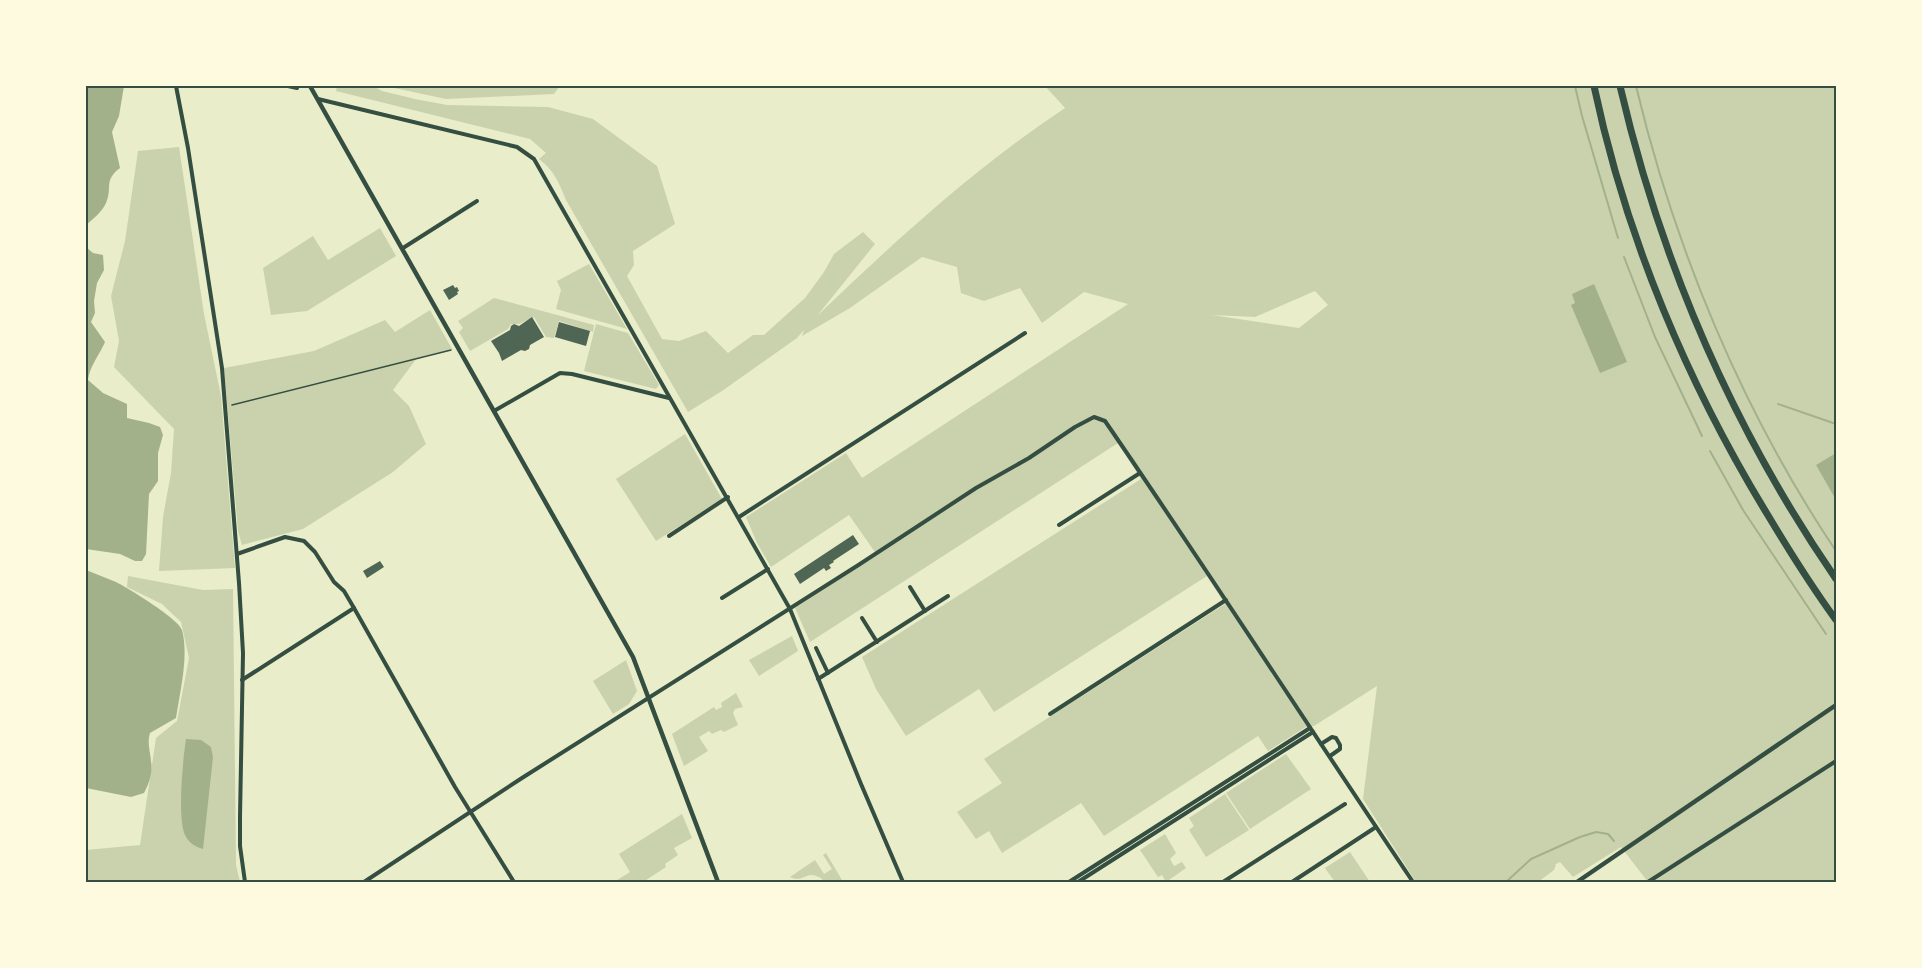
<svg xmlns="http://www.w3.org/2000/svg" width="1922" height="968" viewBox="0 0 1922 968" font-family="Mulish,sans-serif">
<rect width="100%" height="100%" fill="#e9edc9"/>
<g fill="#cad2ad" fill-rule="evenodd">
<path d="M337,86H373L382,91L415,99L447,105L548,107L593,119L657,166L675,224L633,251L634,265L627,276L662,339L679,341L706,331L728,353L753,335H764L805,298L824,272L834,254L863,232L875,244L817,316C895,241 975,168 1065,108L1045,86H1836V882H1648L1621,847L1573,877L1560,862L1556,864L1554,870L1538,882H1416L1363,799L1377,686L1314,726L1306,727L1268,751L1258,736L1104,836L1081,803L1002,853L989,831L976,839L957,812L1002,783L984,759L1225,604L1207,576L994,712L979,689L906,736L876,689L862,657L1141,479L1118,443L810,642L795,608L877,555L849,515L771,567L757,543L746,517L846,453L862,478L1128,304L1084,292L1042,323L1020,288L984,301L961,293L957,267L922,257L850,308L802,336L804,330L797,338L722,391L688,412L566,200C559,183 554,170 539,159L546,153L530,139L336,91ZM1315,291L1328,305L1299,328L1212,315L1255,317Z"/>
<path d="M385,86H558L559,87L554,94L446,99Z"/>
<path d="M179,147L204,314L221,396L235,568L159,571L163,517L171,473L174,429L114,367L119,341L111,296L125,241L138,151Z"/>
<path d="M380,228L396,256L307,311L271,315L263,268L313,236L328,260Z"/>
<path d="M589,264L627,329L556,309L561,290L557,281Z"/>
<path d="M494,298L594,325L593,332L559,321L554,338L546,337L534,317L519,324H511L508,329L470,351L459,332L463,328L458,321Z"/>
<path d="M430,310L452,349L417,358L393,390L409,406L426,444L393,472L303,529L242,545L238,531L224,368L314,351L385,320L395,332Z"/>
<path d="M596,324L628,333L659,385L656,389L584,371Z"/>
<path d="M685,434L722,499L656,541L616,479Z"/>
<path d="M128,576L203,590L233,589L236,865L240,882H86V850L140,845L156,738L177,721L189,658L181,622L162,604L127,587Z"/>
<path d="M792,636L798,651L759,676L749,660Z"/>
<path d="M626,660L637,691L629,704L613,714L593,681Z"/>
<path d="M736,693L743,707L735,709L733,713L738,725L724,732L721,730L712,734L709,731L699,737L708,751L684,766L672,734L714,707L716,710L722,707L721,703Z"/>
<path d="M1286,754L1311,789L1250,829L1226,793Z"/>
<path d="M1225,794L1249,830L1206,857L1189,830L1194,826L1189,818Z"/>
<path d="M682,814L692,838L674,848L678,855L665,864L666,867L643,882H614L630,872L619,854Z"/>
<path d="M1165,834L1176,853L1170,859L1174,866L1182,862L1186,868L1166,882L1162,875L1158,877L1140,850Z"/>
<path d="M1350,852L1370,882H1335L1325,868Z"/>
<path d="M826,853L842,880L838,882H824L821,878C818,877 815,875 812,875C804,875 801,882 790,877L815,860L824,874L832,869L823,855Z"/>
</g>
<g fill="#a3b18a">
<path d="M86,86H124L119,116L112,132L120,168C103,181 113,187 106,203C102,212 93,219 86,225Z"/>
<path d="M86,247L93,253L103,255L104,270L97,283L94,301L95,313L91,322L105,342C100,354 89,367 88,380L103,393L127,404V418L149,423L160,427L163,435L158,453V481L149,494L146,554L142,561H135L120,554L86,549Z"/>
<path d="M1594,284L1627,362L1600,373L1571,305L1575,303L1572,294Z"/>
<path d="M1836,453V500L1816,465Z"/>
<path d="M86,570C96,574 106,578 116,582C128,588 179,619 182,630C189,656 180,691 176,718L150,733C147,743 150,750 151,761C153,772 149,784 144,793L131,797L86,788Z"/>
<path d="M186,739L201,740L211,747L213,757L203,849C195,847 188,842 185,835C177,818 183,759 186,739Z"/>
</g>
<g fill="none" stroke-linecap="round" stroke-linejoin="round">
<g stroke="#a3b18a" stroke-width="2">
<path d="M1575,86L1582,116L1618,238"/>
<path d="M1636,86C1675,249 1742,411 1836,551"/>
<path d="M1624,257L1655,337L1702,436"/>
<path d="M1778,404L1836,424"/>
<path d="M1710,451L1743,510L1826,634"/>
<path d="M1506,882L1531,859L1580,837L1596,832L1608,834L1614,841"/>
</g>
</g>
<g fill="#4f6655">
<path d="M453,285L455,288L457,287L459,291L457,292L458,294L449,300L443,290Z"/>
<path d="M532,317L544,337L530,345L529,349L525,351L521,350L502,361L499,353L491,341L510,330L511,326L514,324L519,326Z"/>
<path d="M559,322L590,331L586,346L555,337Z"/>
<path d="M853,535L859,544L833,561L834,562L829,565L831,568L826,571L824,568L800,584L794,574Z"/>
<path d="M380,561L384,567L367,578L363,571Z"/>
</g>
<g fill="none" stroke-linecap="round" stroke-linejoin="round">
<path stroke="#344e41" stroke-width="1.5" d="M232,405L451,350"/>
<g stroke="#344e41" stroke-width="4">
<path d="M176,86L188,148L222,368L239,583L243,653L240,817V846L245,882"/>
<path d="M288,86L297,88"/>
<path d="M318,99L517,147L534,159L790,609L861,784L903,882"/>
<path d="M403,248L477,201"/>
<path d="M494,411L560,373L572,374L669,398"/>
<path d="M739,517L1025,333"/>
<path d="M1059,525L1140,473"/>
<path d="M669,536L728,497"/>
<path d="M237,554L285,537L304,541L315,552L334,582L344,591L354,608L455,787L514,882"/>
<path d="M910,587L925,611"/>
<path d="M722,598L768,569"/>
<path d="M862,618L877,642"/>
<path d="M816,648L828,673"/>
<path d="M818,679L948,596"/>
<path d="M242,680L354,608"/>
<path d="M1050,714L1226,600"/>
<path d="M1321,744L1332,737L1336,738L1340,745V749L1330,756"/>
<path d="M364,882L522,778L860,564L976,488L1029,458L1075,427L1094,417L1105,421C1210,574 1310,729 1413,882"/>
<path d="M1069,882L1310,728"/>
<path d="M1078,882L1313,732"/>
<path d="M1223,882L1345,804"/>
<path d="M1292,882L1376,827"/>
<path d="M1648,882L1836,761"/>
</g>
<g stroke="#344e41" stroke-width="4.5">
<path d="M310,86L633,657L718,882"/>
<path d="M1577,882L1836,705"/>
</g>
<g stroke="#344e41" stroke-width="7">
<path d="M1594,86C1626,238 1688,385 1769,517C1790,552 1812,587 1836,620"/>
<path d="M1620,86C1661,262 1733,429 1836,579"/>
</g>
</g>
<rect width="1922" height="968" fill="none" stroke="#fefae0" stroke-width="174"/>
<rect x="87" y="87" width="1748" height="794" fill="none" stroke="#344e41" stroke-width="2"/>
</svg>
